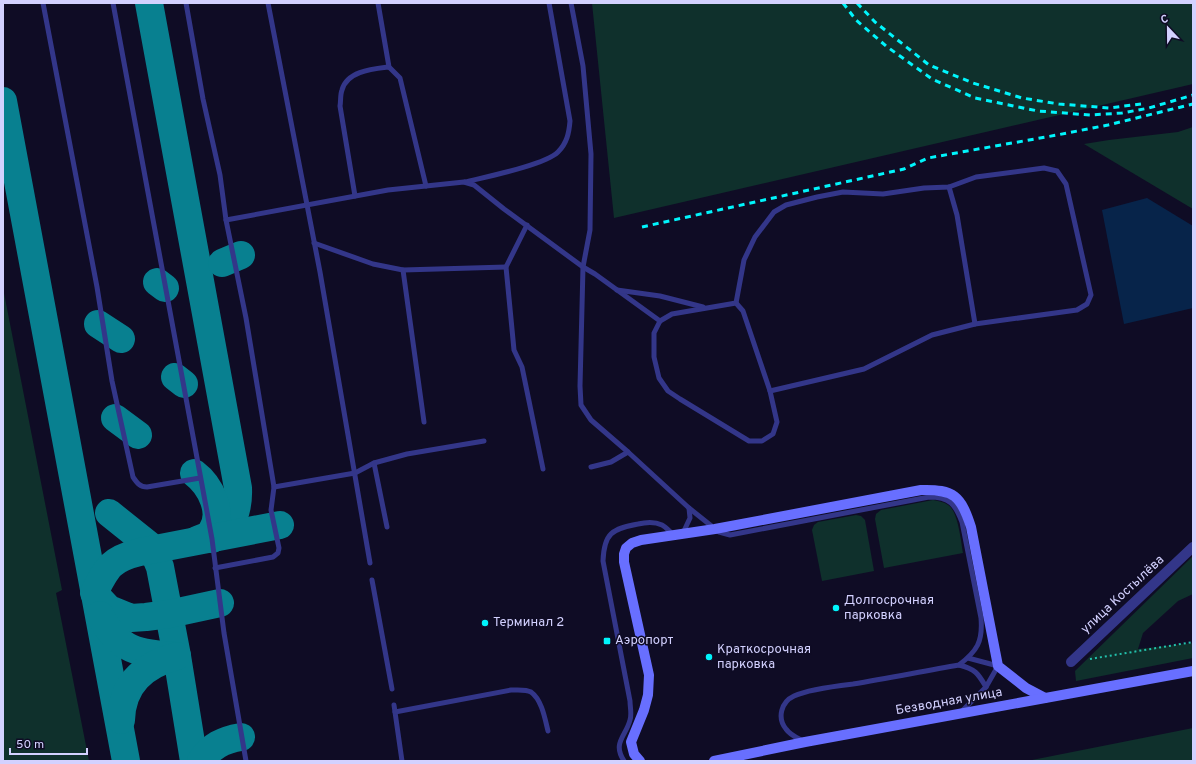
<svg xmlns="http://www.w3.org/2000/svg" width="1196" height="764" viewBox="0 0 1196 764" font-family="Overpass,sans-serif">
<rect width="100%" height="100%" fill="#0f0c25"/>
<g fill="#0f302c">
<path d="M592,3H1193V84L614,218Z"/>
<path d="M1193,127V209L1084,144L1109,140L1178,132Z"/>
<path d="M3,288L62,590L56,593L89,761H3Z"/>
<path d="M933,500C938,501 944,502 948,505C958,511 961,541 963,553L884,568L875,519L876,514L881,510Z"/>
<path d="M856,515L861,516L865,520L874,571L822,581L812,530L814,525L818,522Z"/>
<path d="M1193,556V594L1178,601L1143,633L1138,649L1193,643V658L1076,681L1075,671Z"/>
<path d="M1193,728V761H1027Z"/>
</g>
<path fill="#07244a" d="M1147,198L1193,226V308L1124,324L1102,210Z"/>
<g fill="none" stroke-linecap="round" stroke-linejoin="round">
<g stroke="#088090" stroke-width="28">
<path d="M149,3L238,488C239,510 233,528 212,539"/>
<path d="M3,101L126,761"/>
<path d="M222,263L241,255"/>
<path d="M157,282L165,288"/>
<path d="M98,324L121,339"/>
<path d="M175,377L184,384"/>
<path d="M115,418L138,435"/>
<path d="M194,473C210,485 225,513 211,532C208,536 202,538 197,540"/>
<path d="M109,513L149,545L155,555L160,567L177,656L194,761"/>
<path d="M220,603L169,614L146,617L131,618L109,609L94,593C107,567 111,559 140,552L280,525"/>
<path d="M100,615C118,651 140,654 176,656"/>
<path d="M121,720C122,684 144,665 177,656"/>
<path d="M201,761C211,746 223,740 241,737"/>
</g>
<path stroke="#23c1ac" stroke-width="2" stroke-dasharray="2 3" stroke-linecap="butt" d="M1090,659L1193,642"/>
<g stroke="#333689" stroke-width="5">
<path d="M43,3L97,287L112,381L133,477C137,483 140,487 147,487L200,478"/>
<path d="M113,3L212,539L224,633L246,761"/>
<path d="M186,3L203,99L220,175L226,220L246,318L274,487L271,510L279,548L278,553L273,557L215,568"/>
<path d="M268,3L320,272L370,563"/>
<path d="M378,3L389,67L400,78L426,186"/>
<path d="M571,3L583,66L591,154L590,230L583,267L580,386L581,405L591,420L628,452L689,508L719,532L730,535L929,497C950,497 955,504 962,522L981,618C983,642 977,651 959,665C924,671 889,678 853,684C836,686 809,689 794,696C781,702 777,718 786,729C790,735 797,738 803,741"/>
<path d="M465,182C485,177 545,165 558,152C567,143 569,133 570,121L549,3"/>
<path d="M949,187L957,215L975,324"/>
<path d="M355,196L340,106C341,101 340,95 342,90C347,71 373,69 389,67"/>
<path d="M226,220L388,190L464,182L474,185L504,209L583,267L595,274L660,321"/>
<path d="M527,225L506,267L514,350L522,367L543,469"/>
<path d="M314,243L373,264L403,270L506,267"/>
<path d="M403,270L424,422"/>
<path d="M617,290L660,296L703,307"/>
<path d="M736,303L744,260L755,237L774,212L786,205L817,197L843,192L883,194L924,188L949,187L976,177L1044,168L1057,171L1066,184L1091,295L1087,304L1077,310L975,324L932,335L864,369L770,391"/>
<path d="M736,303L743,311L770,391L777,422L773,434L762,441H749L680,399L668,391L659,378L654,357V333L660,321L672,314Z"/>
<path d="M591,467L611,462L628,452"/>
<path d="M274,487L355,473L374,463"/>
<path d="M387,527L374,463L407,454L484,441"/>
<path d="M683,533L690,518L689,508"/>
<path d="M372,580L392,689"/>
<path d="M959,665C975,669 978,673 986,687"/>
<path d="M394,705L402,761"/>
<path d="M395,712L511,690C517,690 526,689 531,692C542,700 545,719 548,731"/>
<path d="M961,712L986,687L998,666L968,658"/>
<path d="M624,761C612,743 626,736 630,720C632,714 630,707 630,701L603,561C604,533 612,529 638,524C646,522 654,521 662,525C666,527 670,532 674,535"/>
</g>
<path stroke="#333689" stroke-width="10" d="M1071,662L1193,547"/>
<g stroke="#686fff" stroke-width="10">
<path d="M640,761L634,754L631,742L644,710L648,695L649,675L624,562V554L626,548L632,543L641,540L715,529L921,490C954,489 961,496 971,527L998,666L1026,688L1045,698"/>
<path d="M714,761L805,742L1193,671"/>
</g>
<g stroke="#00f5fc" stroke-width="3" stroke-dasharray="6 5" stroke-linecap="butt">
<path d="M843,3L856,20L886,46L932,79L975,98L1038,111L1090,115L1122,113L1149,108L1193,95"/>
<path d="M857,3L875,22L929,65L973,83L1022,98L1059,104L1109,108L1141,104"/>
<path d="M642,227L904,169L928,158L1057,135L1108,125L1193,104"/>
</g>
</g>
<g fill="#00f5fc" stroke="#0f0c25" stroke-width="1.5">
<circle cx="836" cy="608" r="4"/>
<circle cx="485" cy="623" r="4"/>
<rect x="603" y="637" width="8" height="8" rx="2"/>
<circle cx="709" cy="657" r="4"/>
</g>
<g text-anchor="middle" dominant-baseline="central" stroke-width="3" stroke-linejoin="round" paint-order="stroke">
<g font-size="13" fill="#d3d1ff" stroke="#0f0c25">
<text transform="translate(1123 595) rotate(-43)">улица Костылёва</text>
<text transform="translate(949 702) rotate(-10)">Безводная улица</text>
</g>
<g font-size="13" fill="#d3d1ff" stroke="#0f0c25" text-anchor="start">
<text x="844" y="601">Долгосрочная<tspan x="844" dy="15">парковка</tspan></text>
<text x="493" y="623">Терминал 2</text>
<text x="615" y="641">Аэропорт</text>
<text x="717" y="650">Краткосрочная<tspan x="717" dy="15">парковка</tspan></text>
</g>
</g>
<rect width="1196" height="764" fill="none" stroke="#d3d1ff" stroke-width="8"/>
<g transform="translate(1168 28) rotate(338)" stroke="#0f0c25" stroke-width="3" paint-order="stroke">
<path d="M0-3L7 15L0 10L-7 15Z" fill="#d3d1ff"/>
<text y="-6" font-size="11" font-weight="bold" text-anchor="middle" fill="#d3d1ff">С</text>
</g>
<path d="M10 748v6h77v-6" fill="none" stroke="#d3d1ff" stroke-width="2"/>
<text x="16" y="748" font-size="12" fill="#d3d1ff" stroke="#0f0c25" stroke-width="3" paint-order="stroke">50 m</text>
</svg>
